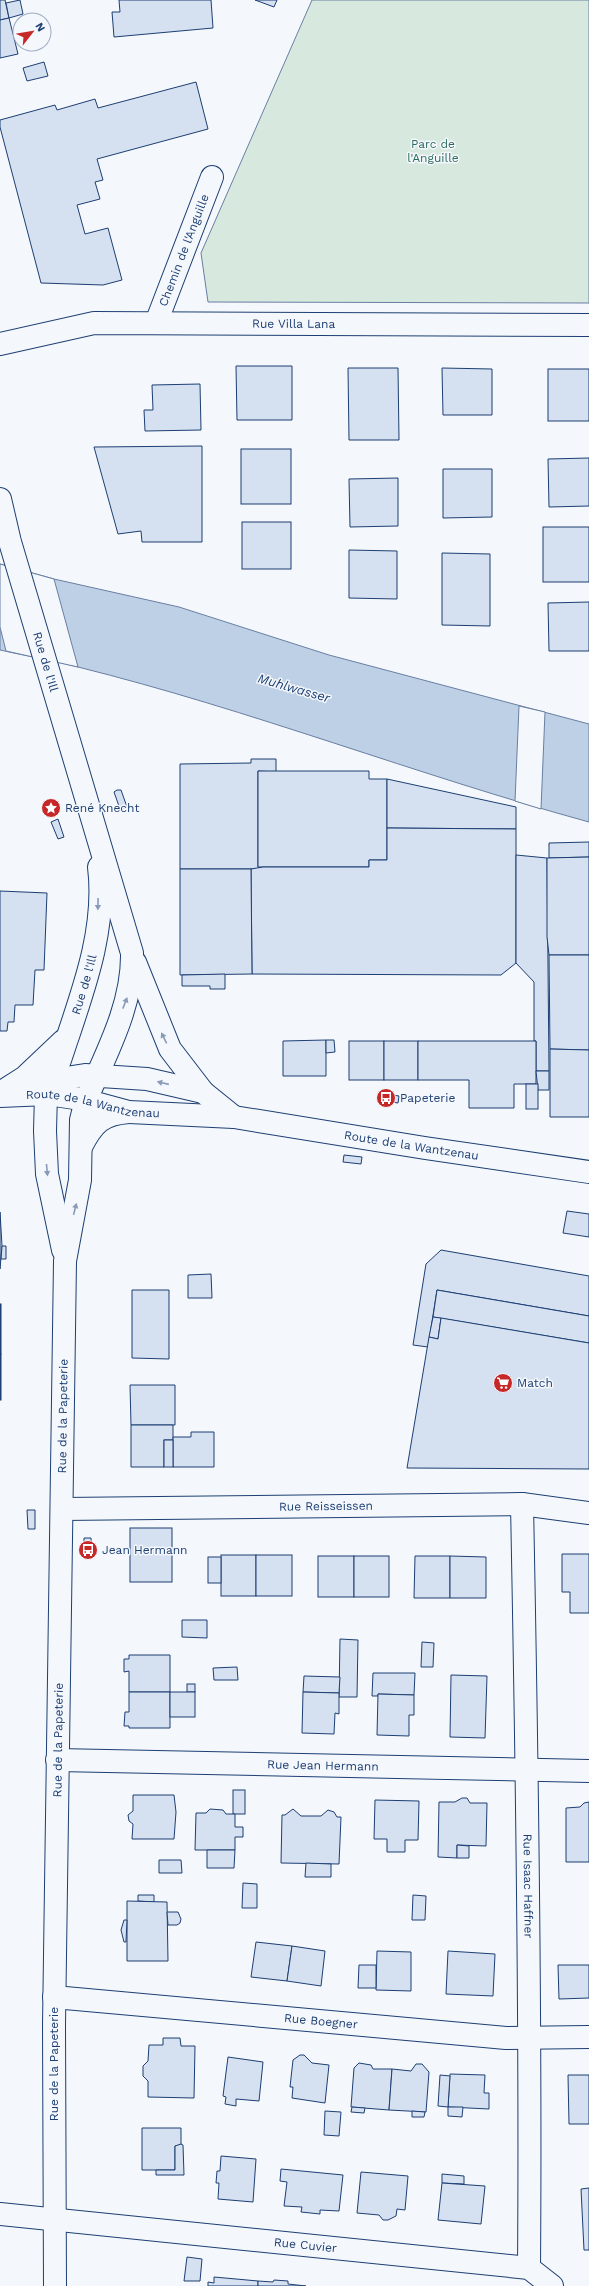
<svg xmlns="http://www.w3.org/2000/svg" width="589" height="2286" viewBox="0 0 589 2286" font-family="'Work Sans',sans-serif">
<rect width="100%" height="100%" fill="#f4f7fb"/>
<path fill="#d7e8df" stroke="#687fa3" d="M312,0H589V303L208,302L201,253Z"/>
<path fill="#bed0e5" stroke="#687fa3" d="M0,564L54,579L179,607L329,655L589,724V822C417,775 251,710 78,667C53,660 26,656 0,650Z"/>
<g fill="#f4f7fb" stroke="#687fa3">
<path d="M0,564L54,579L78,667L6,651L0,627Z"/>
<path d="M519,706L545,712L541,809L515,801Z"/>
</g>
<g fill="#d5e0f0" stroke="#1d3f73">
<path d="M0,0H5L9,18L0,20Z"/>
<path d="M20,0L23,14L9,18L6,3Z"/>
<path d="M119,0H211L213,28L114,37L112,12H120Z"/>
<path d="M255,0H277L274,7Z"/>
<path d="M9,18L18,54L0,58V20Z"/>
<path d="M44,62L48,76L27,81L23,68Z"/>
<path d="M196,82L208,129L97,159L103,180L95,182L100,199L77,205L85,234L108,228L122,280L103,285L41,283L0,127V120L55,105L57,110L95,99L98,108Z"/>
<path d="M236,366H292V420H237Z"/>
<path d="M348,368H398L399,440H349Z"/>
<path d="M442,368L492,369V415H443Z"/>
<rect x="548" y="369" width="41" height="52"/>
<path d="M200,384L201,430L145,431L144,410H153L152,385Z"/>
<path d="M202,446V542H142L141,531L118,534L94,447Z"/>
<rect x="241" y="449" width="50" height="55"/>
<path d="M589,458V506L549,507L548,459Z"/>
<path d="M443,469H492V517L443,518Z"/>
<path d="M398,478V526L350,527L349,479Z"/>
<rect x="242" y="522" width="49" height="47"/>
<rect x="543" y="527" width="46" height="55"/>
<path d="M349,550L397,551V599L349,598Z"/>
<path d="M442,553L490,554V626L442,625Z"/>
<path d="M589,602V651H549L548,603Z"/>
<path d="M251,759H276V772L258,771V867L263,869H180V764L251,763Z"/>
<path d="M258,771H369V779H387V860H369V867H258Z"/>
<path d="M387,779L516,807V829L387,828Z"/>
<path d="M117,790H121L127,807L120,809L114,792Z"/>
<path d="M58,819L64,837L58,839L51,822Z"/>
<path d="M387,828L516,829V963L501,975L252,974L251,869L263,867H369V860H387Z"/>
<path d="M589,842V857L549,858V843Z"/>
<path d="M516,855L547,858L549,1071H536V1041H534V982L516,963Z"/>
<path d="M589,857V955H549L547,937V858Z"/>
<path d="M180,869H251L252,974L180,975Z"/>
<path d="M0,891L47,893L44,970H35L33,1005H15L14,1022H8L7,1031H0Z"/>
<path d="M549,955H589V1050L550,1049Z"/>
<path d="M225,974V989H210V986H182V975Z"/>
<path d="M326,1040V1076H283V1041Z"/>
<path d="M326,1040H334L335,1052L326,1053Z"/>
<rect x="349" y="1041" width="35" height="39"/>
<rect x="384" y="1041" width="34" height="39"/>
<path d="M418,1041H536V1084H514V1108H469V1080H418Z"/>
<path d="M550,1049L589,1050V1117H550Z"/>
<path d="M536,1071H549V1090H538Z"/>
<rect x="526" y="1084" width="12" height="25"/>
<path d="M380,1093L399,1096L398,1103L379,1100Z"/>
<path d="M344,1155L362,1157L361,1164L343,1162Z"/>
<path d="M567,1211L589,1214V1237L563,1233Z"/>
<path d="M0,1212L2,1246L0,1269Z"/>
<path d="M2,1246H6V1259H1Z"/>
<path d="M441,1250L589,1276V1316L437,1290L428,1347L413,1345L426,1264Z"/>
<path d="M211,1274L212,1298H188V1275Z"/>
<path d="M132,1290H169V1359L132,1358Z"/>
<path d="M437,1290L589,1316V1343L433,1317Z"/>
<rect x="0" y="1304" width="1" height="50"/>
<path d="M433,1317L441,1318L438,1339L429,1337Z"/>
<path d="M441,1318L589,1343V1469L407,1468L429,1337L438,1339Z"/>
<rect x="0" y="1354" width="1" height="46"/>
<path d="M130,1385H175V1425H131Z"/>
<path d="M131,1425H173V1440H164V1467H131Z"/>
<path d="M191,1432H214V1467H173V1437H191Z"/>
<rect x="164" y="1440" width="9" height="27"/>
<path d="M27,1510H35V1529H28Z"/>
<rect x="130" y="1528" width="42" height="54"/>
<path d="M84,1538H91L92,1557H84Z"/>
<path d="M562,1554H589V1613H570V1592H562Z"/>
<rect x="221" y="1555" width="35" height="41"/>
<rect x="256" y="1555" width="36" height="41"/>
<rect x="318" y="1556" width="36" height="41"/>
<rect x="354" y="1556" width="35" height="41"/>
<path d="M415,1556H450V1598H414Z"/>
<path d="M450,1556L486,1557V1598H450Z"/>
<rect x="208" y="1557" width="13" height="26"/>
<path d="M182,1620H207V1638L182,1637Z"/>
<path d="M340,1639L358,1640L357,1697H339Z"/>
<path d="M422,1642L434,1643L433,1667H421Z"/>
<path d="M129,1655H170V1692H129V1671L124,1672V1659H129Z"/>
<path d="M237,1667L238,1680H214L213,1668Z"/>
<path d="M373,1673H415L414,1695L378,1694V1696H372Z"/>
<path d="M451,1675L487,1676L485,1738L450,1737Z"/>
<path d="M304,1676L340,1677L339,1693L303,1692Z"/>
<rect x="187" y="1684" width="8" height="8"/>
<path d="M129,1692H170V1728H129V1726H124L125,1712H129Z"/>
<rect x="170" y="1692" width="25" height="25"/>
<path d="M303,1692L339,1693V1714L335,1713L334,1734L302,1733Z"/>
<path d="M378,1694L414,1695V1715H409V1736L377,1735Z"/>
<rect x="233" y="1790" width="12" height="24"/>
<path d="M133,1795H174L176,1812L174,1839H132L133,1824L129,1821L128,1815L133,1811Z"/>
<path d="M462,1798H467L470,1803H487L486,1846L457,1845V1858L438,1857L439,1802H455Z"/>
<path d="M375,1800L419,1801L418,1840H405V1852H387V1839H374Z"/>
<path d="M589,1802V1862H566V1808L580,1807L584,1803Z"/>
<path d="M210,1809L223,1810L226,1814H235V1827H243V1837H235V1850H195L196,1813H206Z"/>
<path d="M293,1809L301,1816H321L328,1810L334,1812L337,1817H341L339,1864L281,1863L282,1815H285Z"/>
<path d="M457,1845L469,1846V1858H457Z"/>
<path d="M207,1850H235L234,1868H207Z"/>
<path d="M159,1860H181L182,1873H159Z"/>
<path d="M306,1863L331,1864V1877H305Z"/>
<path d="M243,1883L257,1884V1908H242Z"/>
<path d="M138,1895H154V1902L138,1901Z"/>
<path d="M413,1895L426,1896L425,1920H412Z"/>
<path d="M127,1901L167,1902L168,1961H127Z"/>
<path d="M167,1912H178L181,1919L180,1923L177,1925H168Z"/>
<path d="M124,1920H127L126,1942H124L121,1930Z"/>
<path d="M256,1942L292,1946L287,1981L251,1977Z"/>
<path d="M292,1946L325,1951L321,1986L287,1981Z"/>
<path d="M377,1951L411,1952V1991L376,1990Z"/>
<path d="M448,1951L495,1954L493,1996L446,1994Z"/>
<path d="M359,1965H376V1988H358Z"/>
<path d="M558,1965H589V1998L559,1999Z"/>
<path d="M163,2038H180L181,2046H195L194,2098L148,2097V2081L143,2076V2066L148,2061L149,2045H163Z"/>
<path d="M300,2055H304L312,2063L329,2065L325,2103L292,2098L293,2087H290L293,2060Z"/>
<path d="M228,2057L263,2062L259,2101L236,2099V2106L225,2104L226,2097L223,2096Z"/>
<path d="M359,2063L371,2065L373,2069H392L389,2110L351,2107L354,2068Z"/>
<path d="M416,2064H422L429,2072L426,2112L389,2110L392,2069L411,2071Z"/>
<path d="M450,2074L485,2075L484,2093H489V2109L448,2107Z"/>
<path d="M440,2075L450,2076L448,2107L438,2106Z"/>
<path d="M568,2075H589V2124H569Z"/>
<path d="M352,2107L365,2108L364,2113L351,2112Z"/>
<path d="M448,2107H463L462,2117L448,2116Z"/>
<path d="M325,2111L341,2112L339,2136L324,2135Z"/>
<path d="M412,2111L425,2112L424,2117H412Z"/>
<path d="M142,2128H181V2146H175V2170H142Z"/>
<path d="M181,2144L183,2145L184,2175H156V2170H175V2146Z"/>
<path d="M221,2156L256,2159L253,2202L218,2199L219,2183H216L217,2171H220Z"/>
<path d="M281,2169L343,2175L339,2211L320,2210V2214L301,2212L302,2207L284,2206L287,2182L280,2181Z"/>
<path d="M361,2172L408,2176L405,2210L397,2209L396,2216L388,2220H383L379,2215L357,2213Z"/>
<path d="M442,2174L464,2176V2184L442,2183Z"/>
<path d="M442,2183L485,2186L481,2224L438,2220Z"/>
<path d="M589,2188V2250H584L581,2189Z"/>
<path d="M187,2257L202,2259L200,2281H184Z"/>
<path d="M214,2277L258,2281V2286H208V2282L214,2283Z"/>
<path d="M274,2280L288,2281V2284L306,2286H258V2281L273,2282Z"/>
</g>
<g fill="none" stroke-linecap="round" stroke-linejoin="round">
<g stroke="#1d3f73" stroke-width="24">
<g id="minor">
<path id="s1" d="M156,323L212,177"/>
<path id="s2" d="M0,344L94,323L589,325"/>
<path d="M46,1094L45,1131L47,1174L63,1250"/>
<path d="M81,1147C93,1123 102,1114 129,1112"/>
<path id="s3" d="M522,1504C527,1759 531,2014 529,2268"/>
<path id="s4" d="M62,1509L522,1504L589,1513"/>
<path id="s5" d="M57,1760L589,1771"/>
<path id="s6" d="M54,1997L506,2038L589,2037"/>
<path id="s7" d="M0,2214L529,2268L552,2286"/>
<path id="s8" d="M55,2286L54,2025L65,1261L80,1180L81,1120L86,1100"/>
</g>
</g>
<g stroke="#1d3f73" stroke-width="24">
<g id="secondary">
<path id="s9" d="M0,499L10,542L132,953C133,1005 106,1054 86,1100"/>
<path d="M135,962L170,1049L203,1092"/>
<path d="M40,1082L85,1075L147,1079L203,1092L234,1117"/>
<path d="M0,1093L25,1077L63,1041"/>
<path id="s10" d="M46,1094C50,1080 57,1070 61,1057C81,996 107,932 99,867"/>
<path id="s11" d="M0,1096L48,1094L81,1099L129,1112L234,1117L425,1148L589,1172"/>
</g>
</g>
<use href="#minor" stroke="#f4f7fb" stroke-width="22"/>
<use href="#secondary" stroke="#f4f7fb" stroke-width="22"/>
</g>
<defs><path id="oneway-solid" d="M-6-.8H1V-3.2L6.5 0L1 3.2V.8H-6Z"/></defs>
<g fill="#889bb7">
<use href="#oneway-solid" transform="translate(98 904) rotate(91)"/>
<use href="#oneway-solid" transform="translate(125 1003) rotate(-69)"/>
<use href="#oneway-solid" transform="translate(164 1038) rotate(-116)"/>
<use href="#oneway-solid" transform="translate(163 1083) rotate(-167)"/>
<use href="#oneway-solid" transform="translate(47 1170) rotate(85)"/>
<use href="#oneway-solid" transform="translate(75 1209) rotate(-76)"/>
</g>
<defs>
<g id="sight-disc" transform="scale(1)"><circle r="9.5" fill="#c62828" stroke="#f4f7fb"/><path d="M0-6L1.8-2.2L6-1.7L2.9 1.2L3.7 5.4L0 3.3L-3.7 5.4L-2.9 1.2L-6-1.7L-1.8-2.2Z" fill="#fff"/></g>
<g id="bus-disc" transform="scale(1)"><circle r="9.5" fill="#c62828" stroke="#f4f7fb"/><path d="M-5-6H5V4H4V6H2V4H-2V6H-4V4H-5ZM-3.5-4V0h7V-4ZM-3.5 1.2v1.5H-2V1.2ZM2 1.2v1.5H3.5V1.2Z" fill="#fff"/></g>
<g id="supermarket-disc" transform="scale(1)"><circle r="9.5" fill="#c62828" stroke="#f4f7fb"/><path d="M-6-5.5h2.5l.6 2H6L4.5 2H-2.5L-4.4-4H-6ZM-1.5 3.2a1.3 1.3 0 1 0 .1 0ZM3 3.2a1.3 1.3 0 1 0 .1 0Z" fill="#fff"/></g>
</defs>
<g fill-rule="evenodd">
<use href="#sight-disc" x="51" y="808"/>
<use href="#bus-disc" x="386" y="1098"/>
<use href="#supermarket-disc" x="503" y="1383"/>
<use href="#bus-disc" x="88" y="1550"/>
</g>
<g text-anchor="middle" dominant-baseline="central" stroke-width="3" stroke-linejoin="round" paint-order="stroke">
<g font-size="12" fill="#2c6c60" stroke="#f4f7fb">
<text x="433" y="144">Parc de<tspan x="433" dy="14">l'Anguille</tspan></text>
</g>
<g font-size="12" fill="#1d3f73" stroke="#f4f7fb">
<text stroke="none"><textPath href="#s1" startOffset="78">Chemin de l'Anguille</textPath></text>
<text stroke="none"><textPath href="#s2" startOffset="296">Rue Villa Lana</textPath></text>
<text stroke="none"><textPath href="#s9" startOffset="169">Rue de l'Ill</textPath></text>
<text stroke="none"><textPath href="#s10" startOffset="116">Rue de l'Ill</textPath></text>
<text stroke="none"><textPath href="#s11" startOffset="94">Route de la Wantzenau</textPath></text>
<text stroke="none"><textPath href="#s11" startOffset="416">Route de la Wantzenau</textPath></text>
<text stroke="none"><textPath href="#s8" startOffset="870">Rue de la Papeterie</textPath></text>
<text stroke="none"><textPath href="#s4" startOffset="264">Rue Reisseissen</textPath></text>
<text stroke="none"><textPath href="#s8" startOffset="546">Rue de la Papeterie</textPath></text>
<text stroke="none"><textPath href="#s5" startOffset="266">Rue Jean Hermann</textPath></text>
<text stroke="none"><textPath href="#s3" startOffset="382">Rue Isaac Haffner</textPath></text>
<text stroke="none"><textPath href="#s6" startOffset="268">Rue Boegner</textPath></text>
<text transform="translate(54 2064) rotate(-90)">Rue de la Papeterie</text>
<text stroke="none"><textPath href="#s7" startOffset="307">Rue Cuvier</textPath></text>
</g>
<g font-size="12" fill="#1d3f73" stroke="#f4f7fb" text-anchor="start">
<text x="65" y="808">René Knecht</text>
<text x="400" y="1098">Papeterie</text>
<text x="517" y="1383">Match</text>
<text x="102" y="1550">Jean Hermann</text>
</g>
<g font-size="13" font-style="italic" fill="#1d3f73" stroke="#f4f7fb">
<text transform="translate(294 688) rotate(16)">Muhlwasser</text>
</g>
</g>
<g transform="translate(32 32) rotate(59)"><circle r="19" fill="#f4f7fb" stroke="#9eadc5"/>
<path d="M0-3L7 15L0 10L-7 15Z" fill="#c62828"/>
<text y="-6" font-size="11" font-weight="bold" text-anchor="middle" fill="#1d3f73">N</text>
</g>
</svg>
